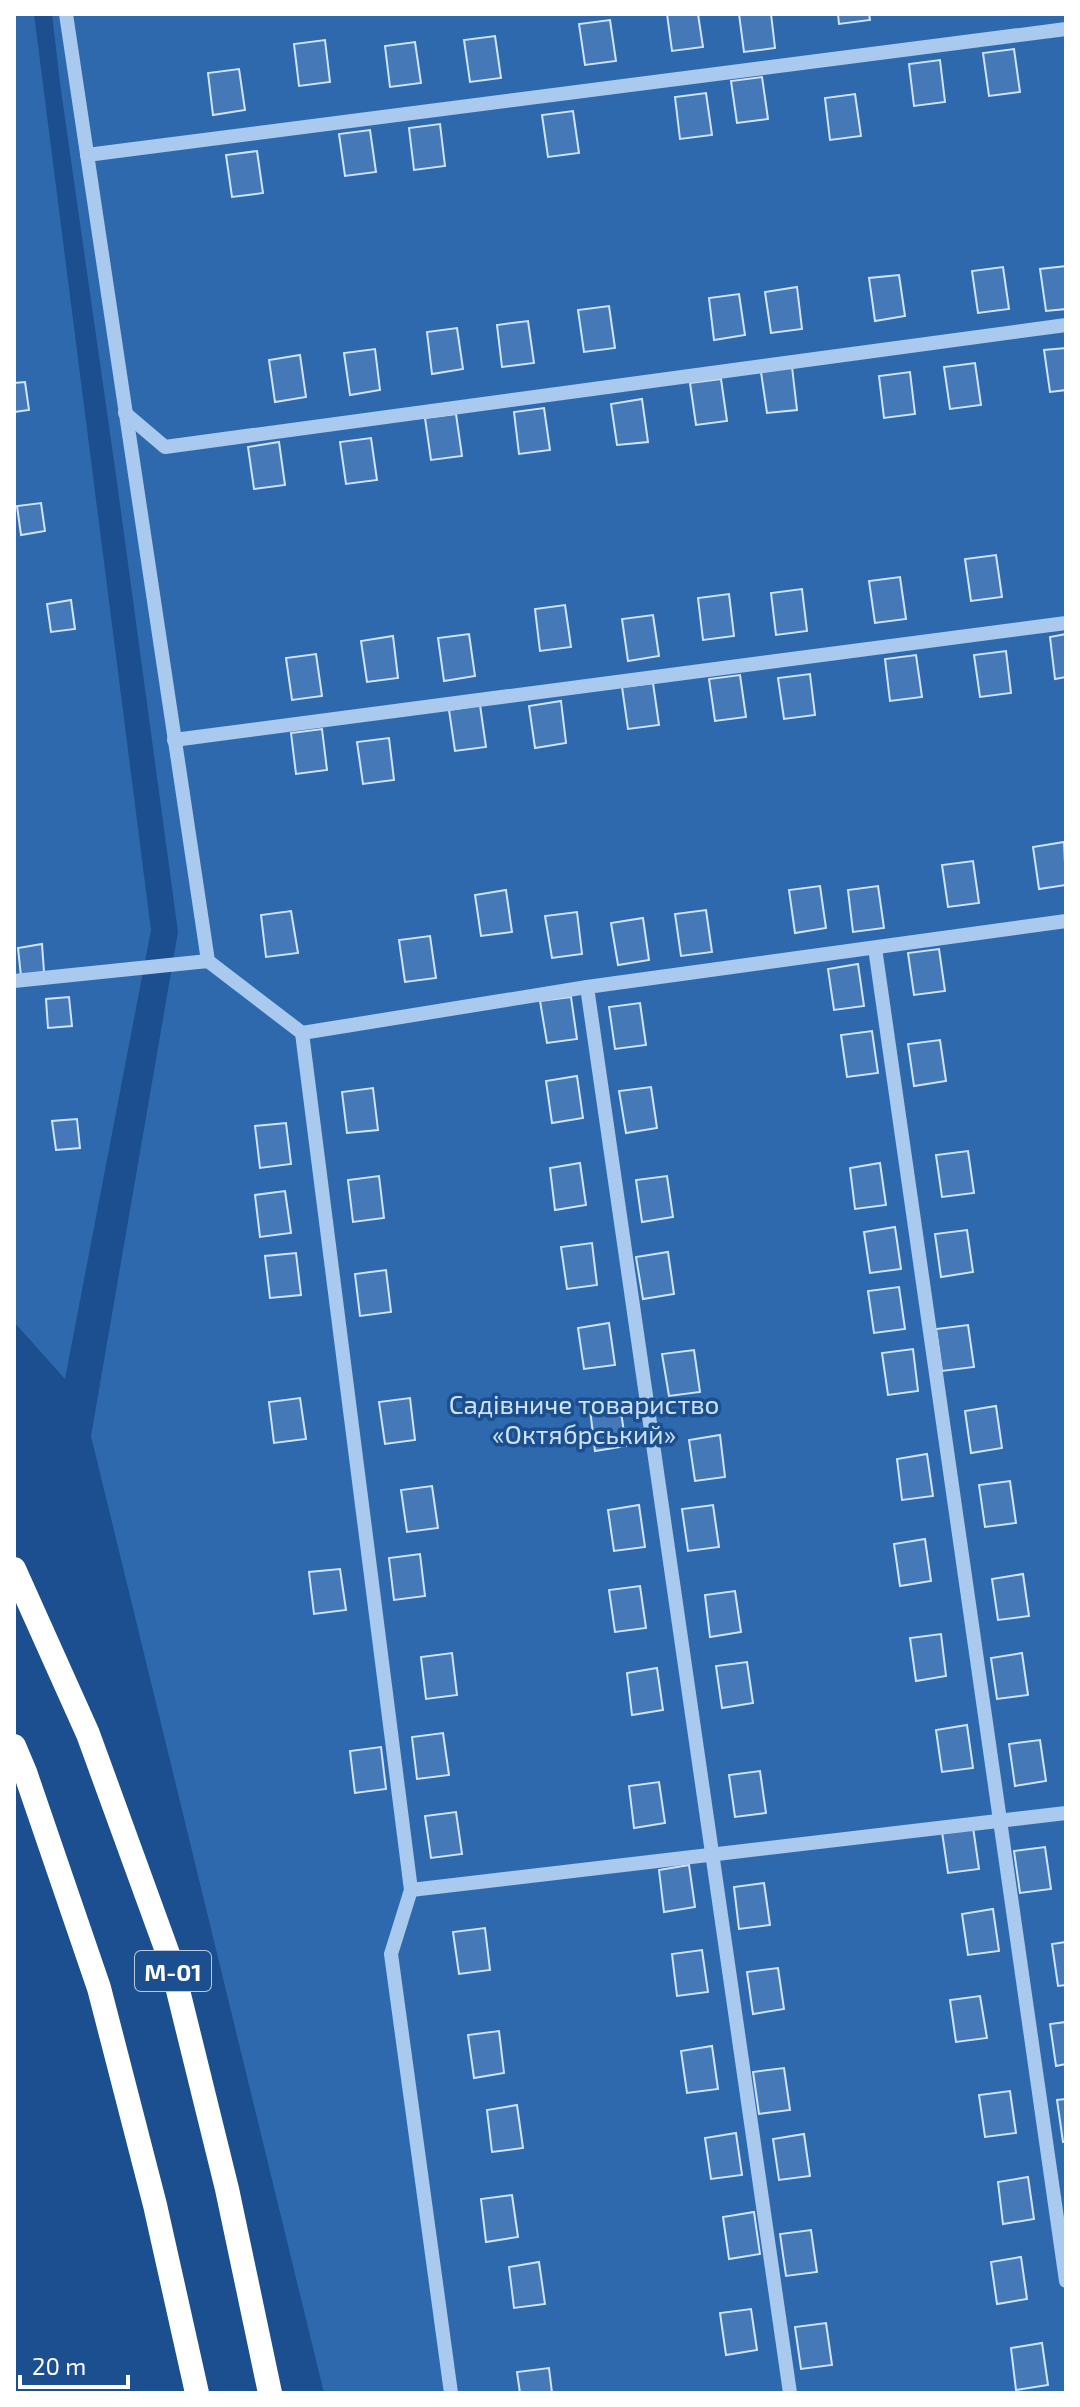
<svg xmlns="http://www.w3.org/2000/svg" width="1080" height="2407" viewBox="0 0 1080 2407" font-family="'Exo 2',sans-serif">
<rect width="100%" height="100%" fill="#1b4f8f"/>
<g fill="#2e69ad">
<path d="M14,14H34L151,930L65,1379L14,1322Z"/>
<path d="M52,14H1066V2393H324L91,1436L178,932L116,475L60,83Z"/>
</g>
<g fill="#4478b7" stroke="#cfe3fa" stroke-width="2">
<path d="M667,14H698L703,47L672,51Z"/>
<path d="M739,14H771L775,48L744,52Z"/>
<path d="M838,14H869L870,20L839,24Z"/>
<path d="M610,20L616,61L585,65L579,24Z"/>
<path d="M495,36L501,78L470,82L464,40Z"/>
<path d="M325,40L330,82L299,86L294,44Z"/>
<path d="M415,42L421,83L390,87L385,46Z"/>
<path d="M1014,49L1020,92L989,96L983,53Z"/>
<path d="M940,60L945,102L914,106L909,64Z"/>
<path d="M239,69L245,110L213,115L208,73Z"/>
<path d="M762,77L768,119L737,123L731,81Z"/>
<path d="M706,93L712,135L680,139L675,97Z"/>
<path d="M855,94L861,136L830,140L825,98Z"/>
<path d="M573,111L579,153L548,157L542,115Z"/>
<path d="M440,124L445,166L414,170L409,128Z"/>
<path d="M370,130L376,172L345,176L339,134Z"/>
<path d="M257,151L263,193L232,197L226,155Z"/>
<path d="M1066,266V309L1046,311L1040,269Z"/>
<path d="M1003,267L1009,309L978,313L972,271Z"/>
<path d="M899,275L905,316L875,321L869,278Z"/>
<path d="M797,287L802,329L771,333L765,292Z"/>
<path d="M739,294L745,335L714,340L709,298Z"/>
<path d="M609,306L615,348L584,352L578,310Z"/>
<path d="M528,321L534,363L502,367L497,325Z"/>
<path d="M457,328L463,369L432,374L427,332Z"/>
<path d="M1066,348V390L1050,392L1044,350Z"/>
<path d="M375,349L380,390L350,395L344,353Z"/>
<path d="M300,355L306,397L275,402L269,360Z"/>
<path d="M975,363L981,405L950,409L944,367Z"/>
<path d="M792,367L797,410L767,413L761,372Z"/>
<path d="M910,372L915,414L884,418L879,376Z"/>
<path d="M721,379L727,421L696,425L690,383Z"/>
<path d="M25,382L29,410L14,412V383Z"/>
<path d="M642,399L648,442L617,445L611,404Z"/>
<path d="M544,408L550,450L519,454L514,412Z"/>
<path d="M456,414L462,456L431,460L425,418Z"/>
<path d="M371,438L377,480L346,484L340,442Z"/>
<path d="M279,442L285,485L254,489L248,447Z"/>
<path d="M41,503L45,531L21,535L17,506Z"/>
<path d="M996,555L1002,597L971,601L965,559Z"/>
<path d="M900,577L906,619L875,623L869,581Z"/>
<path d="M802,589L807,631L776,635L771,593Z"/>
<path d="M729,594L734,636L703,640L698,598Z"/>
<path d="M71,600L75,629L51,632L47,604Z"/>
<path d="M565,605L571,647L540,651L535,609Z"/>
<path d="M653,615L659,656L628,661L622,619Z"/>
<path d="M469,634L475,676L444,681L438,638Z"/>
<path d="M1066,634V677L1055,679L1050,637Z"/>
<path d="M393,636L398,678L367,682L361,641Z"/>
<path d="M1006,651L1011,693L980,697L974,655Z"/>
<path d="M316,654L322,696L292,700L286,658Z"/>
<path d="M916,655L922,697L890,701L885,659Z"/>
<path d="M810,674L815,715L784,719L778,678Z"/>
<path d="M740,675L746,717L715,721L709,679Z"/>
<path d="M653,683L659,725L628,729L622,687Z"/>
<path d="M561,701L566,743L535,748L529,706Z"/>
<path d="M480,705L486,747L455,751L449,710Z"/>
<path d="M322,729L327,770L296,774L291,733Z"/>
<path d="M389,738L394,780L363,784L357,742Z"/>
<path d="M1064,842L1066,885L1039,889L1033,847Z"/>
<path d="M973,861L979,903L948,907L942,865Z"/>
<path d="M820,886L826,928L795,933L789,890Z"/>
<path d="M878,886L884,928L853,932L848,890Z"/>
<path d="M506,890L512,932L481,936L475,895Z"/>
<path d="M706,910L712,952L681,956L675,914Z"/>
<path d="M291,911L298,953L266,957L261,915Z"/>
<path d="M577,912L582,954L552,958L545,916Z"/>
<path d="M643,918L649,960L618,965L611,923Z"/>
<path d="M430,936L436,978L405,982L399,940Z"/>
<path d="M42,944L44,972L21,976L18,948Z"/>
<path d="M939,949L945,991L914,995L908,953Z"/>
<path d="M858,964L864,1006L834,1010L828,969Z"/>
<path d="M69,997L72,1026L48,1028L46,999Z"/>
<path d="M571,997L577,1039L547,1043L540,1001Z"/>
<path d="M640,1003L646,1045L615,1049L609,1007Z"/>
<path d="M872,1031L878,1073L847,1077L841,1035Z"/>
<path d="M940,1040L946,1081L914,1086L908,1044Z"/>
<path d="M577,1076L583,1118L552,1123L546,1081Z"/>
<path d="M651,1087L657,1128L626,1133L619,1091Z"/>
<path d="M373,1088L378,1130L347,1133L342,1092Z"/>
<path d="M77,1119L80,1148L56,1150L52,1121Z"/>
<path d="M286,1123L291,1164L260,1168L255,1126Z"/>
<path d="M968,1151L974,1193L942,1197L936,1155Z"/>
<path d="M580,1163L586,1205L555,1210L550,1168Z"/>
<path d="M880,1163L886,1205L855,1209L850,1168Z"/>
<path d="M379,1176L384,1218L353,1222L348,1180Z"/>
<path d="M667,1176L673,1217L642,1222L636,1180Z"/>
<path d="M285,1191L291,1233L260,1237L255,1195Z"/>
<path d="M895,1227L901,1269L870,1273L864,1232Z"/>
<path d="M967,1230L973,1272L941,1277L935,1234Z"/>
<path d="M592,1243L597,1285L567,1289L561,1247Z"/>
<path d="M668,1252L674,1294L643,1299L636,1257Z"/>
<path d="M296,1253L301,1295L270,1298L265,1256Z"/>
<path d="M386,1270L391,1312L360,1316L355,1274Z"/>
<path d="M899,1287L905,1329L874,1333L868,1291Z"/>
<path d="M609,1323L615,1365L584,1369L578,1328Z"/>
<path d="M968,1325L974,1367L942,1371L936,1329Z"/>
<path d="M913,1349L918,1391L888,1395L882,1353Z"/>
<path d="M694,1350L700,1392L669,1396L662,1354Z"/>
<path d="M300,1398L306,1439L274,1443L269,1402Z"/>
<path d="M410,1398L415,1440L385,1444L379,1402Z"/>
<path d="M620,1405L626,1446L595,1451L590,1409Z"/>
<path d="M996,1406L1002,1448L971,1453L965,1411Z"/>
<path d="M720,1435L725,1477L695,1481L689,1440Z"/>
<path d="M927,1454L933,1496L902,1500L897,1459Z"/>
<path d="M1010,1481L1016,1523L985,1527L979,1485Z"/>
<path d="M432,1486L438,1528L407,1532L401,1490Z"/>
<path d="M639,1505L645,1547L614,1551L608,1510Z"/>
<path d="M713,1505L719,1547L688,1551L682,1509Z"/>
<path d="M925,1539L931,1581L900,1586L894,1544Z"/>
<path d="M420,1554L425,1596L394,1600L389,1558Z"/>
<path d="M340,1569L346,1610L314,1614L309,1572Z"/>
<path d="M1023,1574L1029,1616L998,1620L992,1579Z"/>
<path d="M640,1586L646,1628L615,1632L609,1590Z"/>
<path d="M735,1591L741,1632L710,1637L705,1595Z"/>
<path d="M941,1634L946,1676L916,1681L910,1638Z"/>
<path d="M452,1653L457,1695L426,1699L421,1657Z"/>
<path d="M1022,1653L1028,1695L997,1699L991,1658Z"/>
<path d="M747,1662L753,1703L722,1708L716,1666Z"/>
<path d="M657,1668L663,1710L632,1715L627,1673Z"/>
<path d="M967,1725L973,1768L942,1772L936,1730Z"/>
<path d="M443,1733L449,1775L417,1779L412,1737Z"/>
<path d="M1040,1740L1046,1781L1015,1786L1009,1744Z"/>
<path d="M381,1747L386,1789L355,1793L350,1751Z"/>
<path d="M760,1771L766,1813L735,1817L729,1775Z"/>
<path d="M659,1782L665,1823L634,1828L629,1786Z"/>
<path d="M456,1812L462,1854L431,1858L425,1816Z"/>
<path d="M973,1827L979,1869L948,1873L942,1832Z"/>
<path d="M1045,1847L1051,1889L1020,1893L1014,1851Z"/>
<path d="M689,1865L695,1907L664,1912L659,1870Z"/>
<path d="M764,1883L770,1925L739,1929L734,1887Z"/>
<path d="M993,1909L999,1951L968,1955L962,1914Z"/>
<path d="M485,1928L490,1970L459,1974L453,1932Z"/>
<path d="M1066,1942V1985L1058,1986L1052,1944Z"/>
<path d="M702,1950L708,1992L677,1996L672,1954Z"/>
<path d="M778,1968L784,2009L753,2014L747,1972Z"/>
<path d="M980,1996L987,2038L956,2042L950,2000Z"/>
<path d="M1066,2022V2064L1056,2066L1050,2024Z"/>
<path d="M499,2031L504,2073L474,2078L468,2035Z"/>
<path d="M712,2046L718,2089L687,2093L681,2051Z"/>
<path d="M784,2068L790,2110L759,2114L753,2072Z"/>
<path d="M1010,2091L1016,2133L985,2137L979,2095Z"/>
<path d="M1066,2099V2141L1063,2142L1057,2100Z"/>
<path d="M517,2105L523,2148L492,2152L487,2110Z"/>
<path d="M736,2133L742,2175L711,2179L705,2138Z"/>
<path d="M804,2134L810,2176L779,2180L773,2139Z"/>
<path d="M1028,2177L1034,2219L1003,2224L998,2182Z"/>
<path d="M512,2195L518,2237L486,2242L481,2199Z"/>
<path d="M754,2212L760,2254L729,2259L723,2217Z"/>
<path d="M811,2230L817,2272L786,2276L780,2234Z"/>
<path d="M1021,2257L1027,2299L997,2304L991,2262Z"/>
<path d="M539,2262L545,2304L514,2308L509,2267Z"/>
<path d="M751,2309L757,2350L726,2355L720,2313Z"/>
<path d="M826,2323L832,2365L801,2369L795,2327Z"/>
<path d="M1042,2343L1048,2385L1016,2390L1011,2348Z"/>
<path d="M549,2368L552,2393H520L517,2372Z"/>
</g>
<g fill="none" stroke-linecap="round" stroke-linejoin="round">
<g stroke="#a9c9ee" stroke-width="14">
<path d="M66,14L208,961"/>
<path d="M87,155L1066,29"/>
<path d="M125,413L165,447L1066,325"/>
<path d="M174,740L1066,623"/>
<path d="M875,948L1066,2281"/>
<path d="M14,981L208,961L302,1033L411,1890L391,1954L451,2393"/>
<path d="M587,987L790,2393"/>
<path d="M302,1033L587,987L1066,921"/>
<path d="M411,1890L1066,1813"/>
</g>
<g stroke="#fff" stroke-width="24">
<path d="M14,1569L88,1734L171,1962L227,2189L270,2393"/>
<path d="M14,1746L25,1772L99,1988L155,2205L197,2393"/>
</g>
</g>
<g text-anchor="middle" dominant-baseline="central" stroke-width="7" stroke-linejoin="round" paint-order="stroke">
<rect fill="#1b4f8f" stroke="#bbcadd" stroke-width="2" x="135" y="1951" width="76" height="40" rx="6"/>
<g font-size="24" font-weight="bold" fill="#fff">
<text x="173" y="1971">М-01</text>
</g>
<g font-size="26" fill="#cfe3fa" stroke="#1b4f8f">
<text x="584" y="1403">Садівниче товариство<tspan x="584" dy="30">«Октябрський»</tspan></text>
</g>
</g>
<rect width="1080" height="2407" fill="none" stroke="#ffffff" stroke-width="32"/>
<path d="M20 2375v12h108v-12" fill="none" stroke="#ffffff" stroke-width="4"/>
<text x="32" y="2375" font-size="24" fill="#ffffff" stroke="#1b4f8f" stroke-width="6" paint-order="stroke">20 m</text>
</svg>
